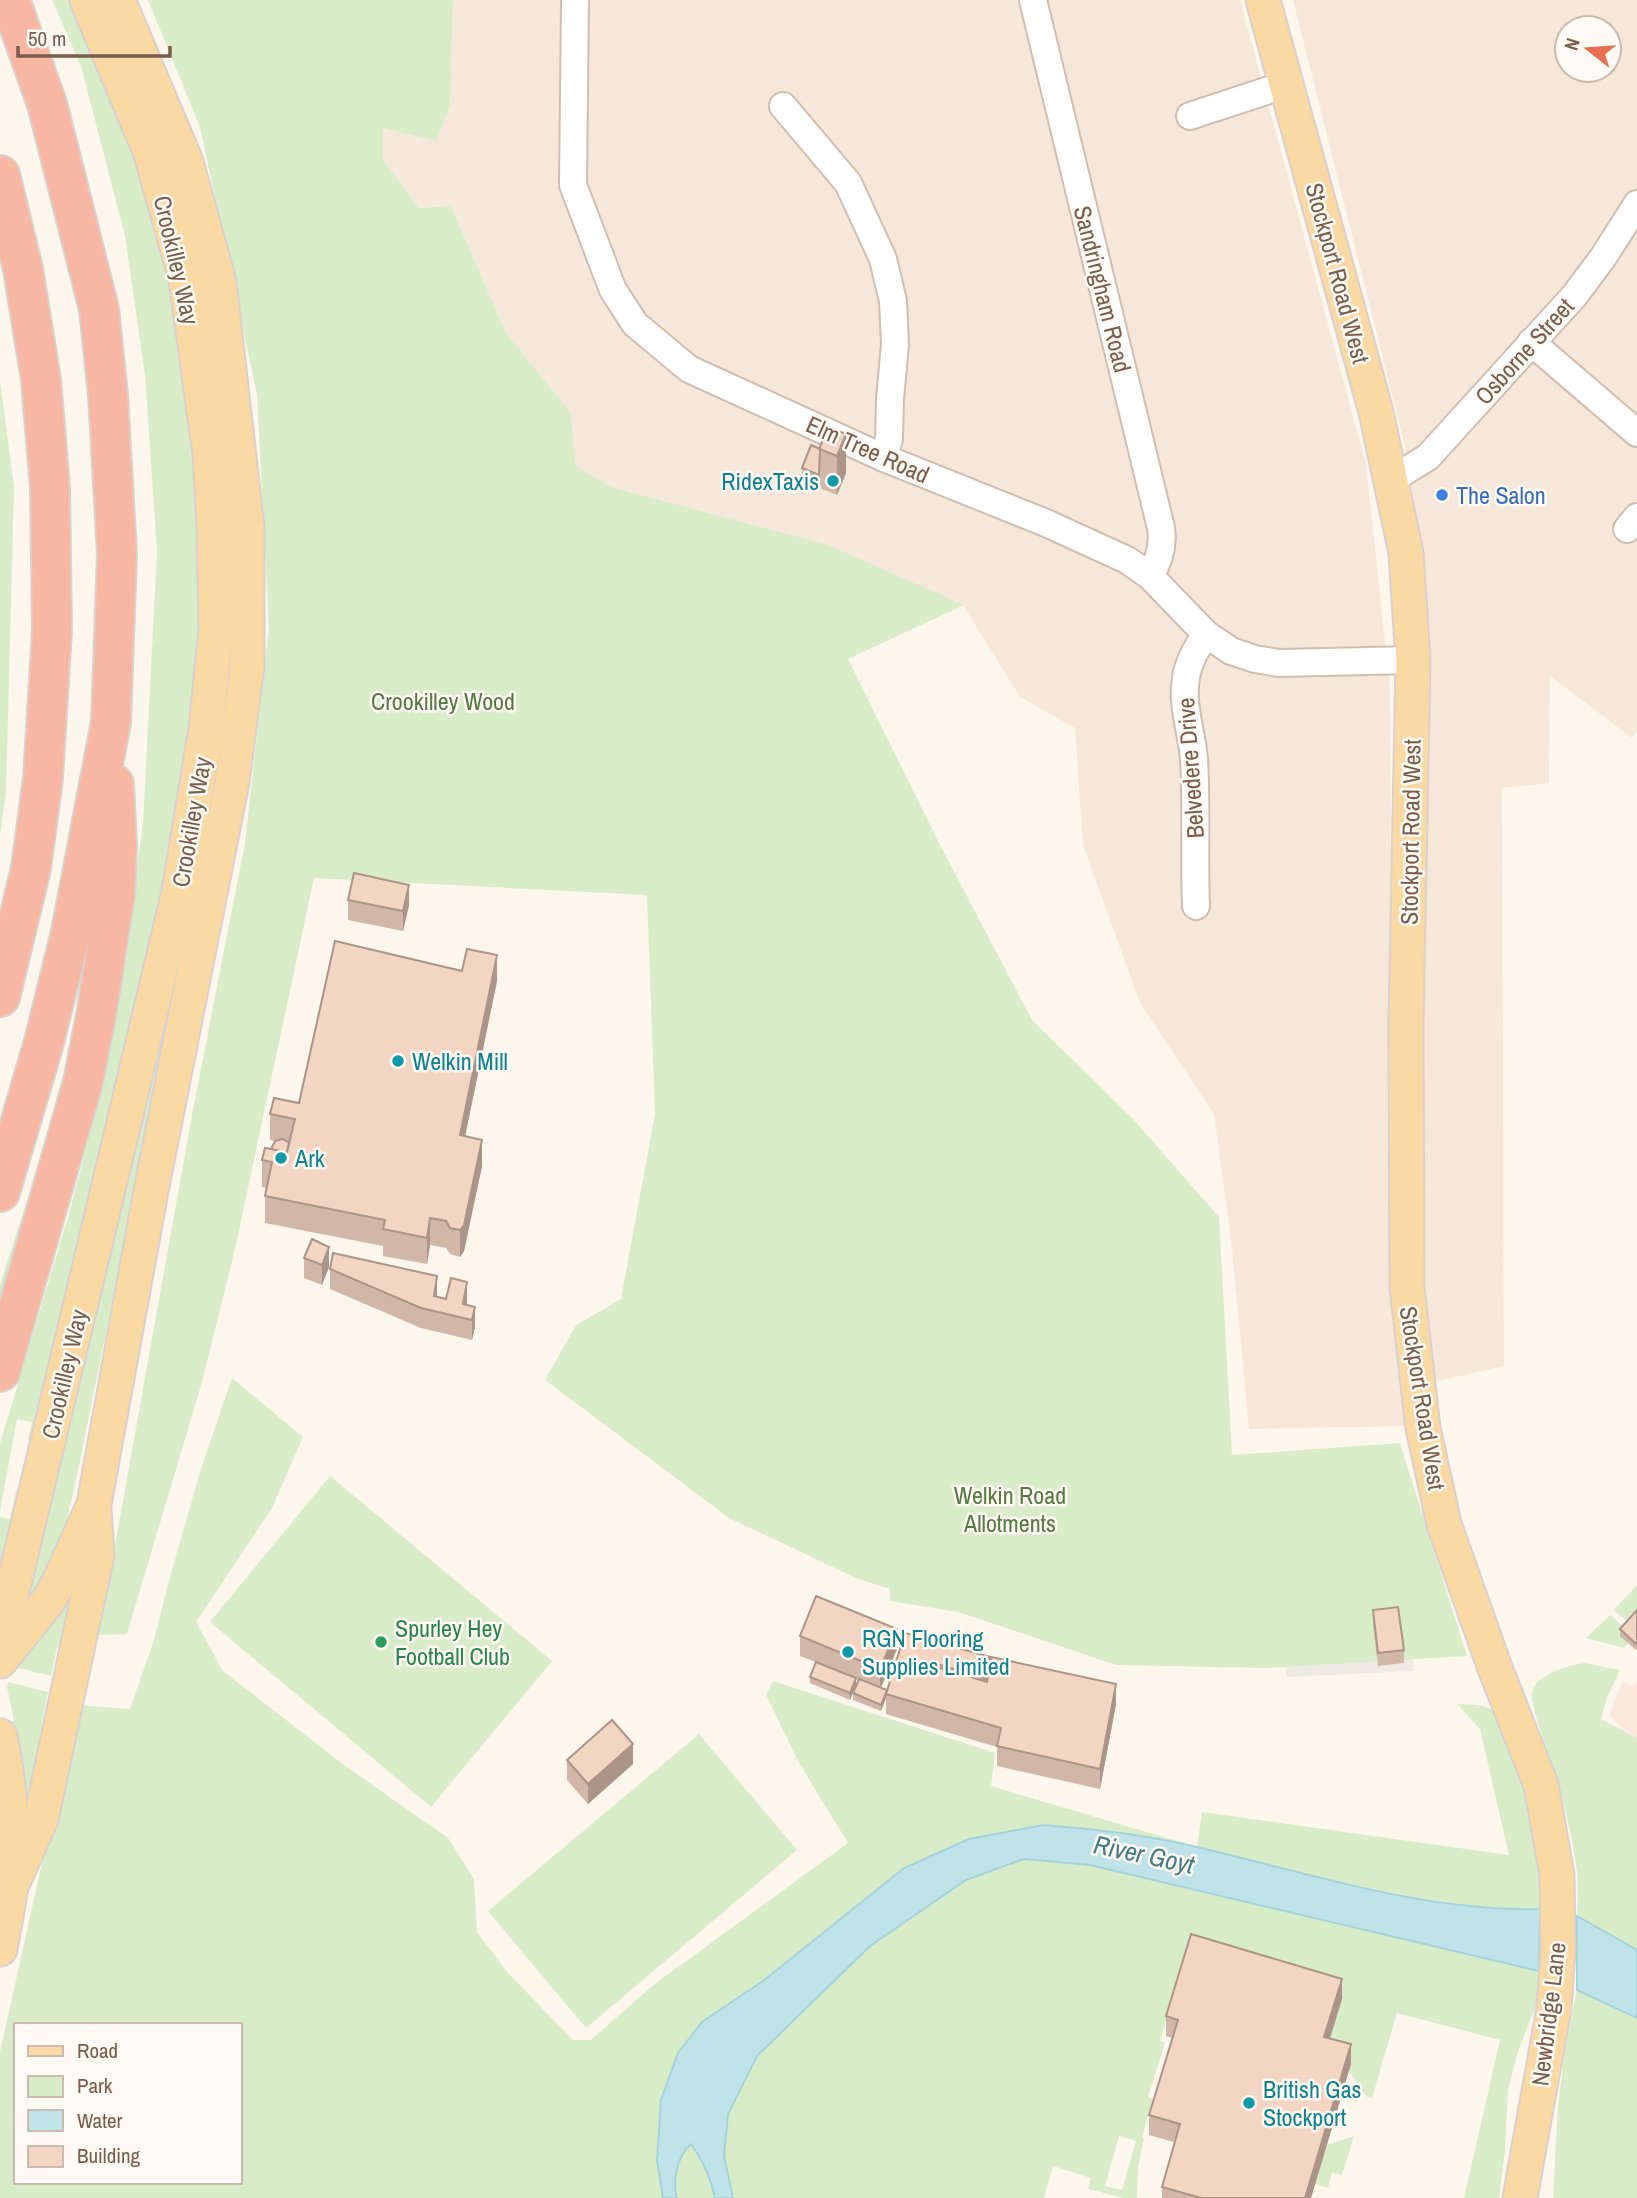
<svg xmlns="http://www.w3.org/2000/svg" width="1637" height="2198" viewBox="0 0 1637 2198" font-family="'Archivo Narrow',sans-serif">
<rect width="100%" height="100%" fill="#fdf6ec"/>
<g fill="#f5e8da" fill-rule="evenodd">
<path d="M453,0H1240L1366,464L1390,689L1393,1237L1405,1426L1249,1429L1231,1239L1214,1114L1140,1003L1083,845L1075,728L1020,697L963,605L611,487L574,465L571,413L506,333L451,206L419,208L383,159V128L436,140L450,107Z"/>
<path d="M1293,0H1637V731L1632,738L1550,676L1549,783L1502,788L1504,1366L1428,1383L1417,1001L1426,662L1404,443ZM1567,28H1609V70H1567Z"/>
</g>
<path fill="#fde8e0" d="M1637,1680V1740L1609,1716L1622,1682L1632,1686Z"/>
<path fill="#efe9e4" d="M1409,1607L1414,1671L1287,1677L1282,1644Z"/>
<g fill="#d8ecc9" fill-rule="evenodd">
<path d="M52,0H68L120,112L172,276L199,448L205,553L199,657L175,834L153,940L34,1440L28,1439L32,1422L17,1419L0,1511V1444L69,1214L87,1145L106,1064L123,969L143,823L157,551L145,375L125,236L81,66Z"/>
<path d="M99,0H106C166,141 213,287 228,441C236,520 237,603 229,682C218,796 194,910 171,1023C141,1171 108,1318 79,1466C70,1507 62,1553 37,1589C31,1598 24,1606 17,1614L201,836C207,801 214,767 219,732C253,477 202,233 99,0Z"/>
<path d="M148,0H453L450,107L436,141L383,128V159L419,208L451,206L506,333L571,413L575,465L611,487L828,545L964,605L848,659L940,845L1032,1020L1133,1119L1219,1217L1232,1455L1400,1443L1467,1656L1266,1668L1116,1665L958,1612L890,1601V1589L858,1579L729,1518L545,1380L576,1325L621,1299L655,1114L647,895L314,878L235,1249L202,1382L127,1634L99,1635L192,1115L245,843L269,627L257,395L200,127Z"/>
<path d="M0,380L14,487L6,793L0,836Z"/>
<path d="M38,1166L44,1167L0,1318V1285Z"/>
<path d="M232,1378L303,1437L272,1508L196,1622L223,1671L344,1765L448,1838L474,1879L477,1932L508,1973L573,2040H591L652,1986L848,1843L799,1763L766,1695L773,1681L995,1753L991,1786L1197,1847L1202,1812L1509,1855L1480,1729L1457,1704C1469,1705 1484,1703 1493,1711C1501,1718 1504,1730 1508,1740C1530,1793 1541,1851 1540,1909L1481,1907L1412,1897L1308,1875L1197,1847L1105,1830L1043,1825L969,1839L904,1868L763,1981L702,2022L657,2160L663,2198H0V2052L77,1705L130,1709L154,1640L170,1577L200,1472ZM16,2025H240V2182H16Z"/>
<path d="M330,1476L552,1661L431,1807L210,1622Z"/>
<path d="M16,1491L22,1492L0,1584V1517L10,1519Z"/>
<path d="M75,1584L63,1648L57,1647L51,1676L15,1667Z"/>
<path d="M1637,1585V1616L1630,1624L1614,1610Z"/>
<path d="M1610,1615L1626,1629L1628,1643L1624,1648L1586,1638Z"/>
<path d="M1585,1663L1620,1670L1606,1700L1601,1719L1637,1738V1950L1577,1916C1577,1902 1579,1887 1577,1873C1574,1845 1567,1816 1560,1789C1555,1771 1529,1705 1532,1692C1536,1674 1569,1665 1585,1663Z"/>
<path d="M9,1682L48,1692L41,1727L47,1729L27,1820L8,1723L14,1721L7,1687Z"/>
<path d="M699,1734L797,1850L586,2028L488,1911Z"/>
<path d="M1024,1859L1090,1865L1539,1971L1536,2006L1518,2051L1508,2090L1505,2151L1499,2198H1464L1500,2040L1397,2013L1372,2098L1366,2096L1349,2071L1350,2064L1186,1953L1160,2041L1165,2043L1148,2097L1153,2099L1142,2137L1144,2138L1138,2167L1137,2198H1125L1088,2189L1091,2178L1053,2166L1044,2198H733L724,2156L728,2114L757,2056L870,1946L966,1880ZM1119,2136L1136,2141L1122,2190L1105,2186Z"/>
<path d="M1577,1990L1637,2018V2198H1553L1558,2106L1565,2050Z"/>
<path d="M1354,2136L1342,2175L1332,2172L1328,2188L1315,2184L1327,2145Z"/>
<path d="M691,2144C702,2161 711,2178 715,2198H677C672,2181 678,2157 691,2144Z"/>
</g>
<g fill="#bfe3e8" stroke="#a5d3da" stroke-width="2">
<path d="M1043,1825C1096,1829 1149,1835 1201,1848C1310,1874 1427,1912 1540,1909L1539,1971L1090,1865L1024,1859L966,1880L870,1946L757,2056L728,2114L724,2156L733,2198H715C711,2178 703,2161 691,2144C677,2156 672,2181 677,2198H663L657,2160L661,2100L678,2053L702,2022L763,1981L904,1868L969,1839Z"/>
<path d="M1577,1916L1637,1950V2018L1577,1990Z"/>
</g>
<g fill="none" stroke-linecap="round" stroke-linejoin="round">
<g stroke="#d1beb0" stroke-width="30">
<g id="minor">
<path d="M575,0L573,185L613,290L635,324L689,369L884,458L1046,523L1127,560L1150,576L1206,634L1231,651L1255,659L1279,663L1413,660"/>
<path d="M1033,0L1161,528C1164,546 1159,561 1150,576"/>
<path d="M783,106L848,183L883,259L893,301L895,344L890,399L889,439L884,458"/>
<path d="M1190,116L1287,84"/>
<path d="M1531,342L1637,433"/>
<path d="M1391,480L1428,457L1575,295L1604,256L1637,204"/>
<path d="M1627,529L1637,517"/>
<path d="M1196,906C1194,857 1197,808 1194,759C1192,733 1181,704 1186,678C1188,662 1197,647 1206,634"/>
</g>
</g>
<g stroke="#dad1cd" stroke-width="37">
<g id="major">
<path d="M1263,0L1376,412L1406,553L1413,660L1406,1024L1407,1287L1423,1428L1444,1524L1496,1671L1541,1785L1557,1875L1558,1951L1554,2008L1520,2198"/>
<path d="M0,1642L179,892L206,729L216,629L214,525L210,454L186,280L151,154L87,0"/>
<path d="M0,1661L48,1601L58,1584L94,1504L151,1191L232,782L247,666V527L219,282L186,162L118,0"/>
<path d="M0,1736C10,1786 15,1838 10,1890C8,1910 3,1930 0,1949"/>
<path d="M10,1889L41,1819L97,1555L94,1510"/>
</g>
</g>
<g stroke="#dad1cd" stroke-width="42">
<g id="highway">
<path d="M0,175L23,269L41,380L50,488L52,630L43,778L31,868L0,997"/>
<path d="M0,1192L44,1042L71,932L111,722L117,554L108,395L99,309L47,104L10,0"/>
<path d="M0,1372L83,1082L96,1016L115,894L117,846L114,784"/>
</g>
</g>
<use href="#minor" stroke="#fff" stroke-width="26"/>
<use href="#major" stroke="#fbd9a5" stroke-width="33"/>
<use href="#highway" stroke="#f7b7a3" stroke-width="38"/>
</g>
<g fill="#d1b7a8">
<path d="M828,427L846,473L837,495L802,481V468L820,449Z"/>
<path d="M348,900L409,905L403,931L348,920Z"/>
<path d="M497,981L465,1136L482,1166L464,1251L460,1257L450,1254L446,1248L430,1245L427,1264L383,1256V1246L265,1223V1196L267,1188L262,1187V1160L275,1141L270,1140V1114L299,1103Z"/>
<path d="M304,1258L329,1267L322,1285L304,1278Z"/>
<path d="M330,1269L437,1297L467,1302V1305L475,1327L472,1340L421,1328L330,1289Z"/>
<path d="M1373,1610L1404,1650V1663L1378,1666L1373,1624Z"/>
<path d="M1637,1610V1649L1636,1650L1620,1636V1629Z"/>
<path d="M905,1633L990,1666L1116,1704L1100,1789L997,1766V1747L886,1714V1698L881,1711L853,1700V1693L859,1680L856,1679V1685L850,1700L810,1683V1677L816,1662L800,1656V1636L897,1649L881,1688L887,1692Z"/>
<path d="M567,1760L633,1764L588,1804L567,1780Z"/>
<path d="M1342,1999L1330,2039L1351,2064L1311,2198H1162V2187L1174,2142L1149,2135V2115L1172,2038L1166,2036V2016Z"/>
</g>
<g fill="#aa9588">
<path d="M846,434V473L837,495V456Z"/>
<path d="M409,885V905L403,931V911Z"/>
<path d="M497,955V981L460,1161V1135Z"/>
<path d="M482,1140V1166L464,1251L460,1257V1230Z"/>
<path d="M430,1218V1245L427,1264V1238Z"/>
<path d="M329,1247V1267L322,1285V1265Z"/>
<path d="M437,1276V1296L435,1311L434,1296Z"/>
<path d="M467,1282V1302L465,1318L463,1304Z"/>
<path d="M475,1307V1327L472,1340V1320Z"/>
<path d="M897,1629V1649L880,1689V1669Z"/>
<path d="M990,1657V1677L983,1698V1678Z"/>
<path d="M856,1678V1685L850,1700V1693Z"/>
<path d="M1116,1684V1704L1100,1789V1769Z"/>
<path d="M887,1690L886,1698L881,1711V1705Z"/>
<path d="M633,1744V1764L588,1804V1784Z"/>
<path d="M1342,1979V1999L1324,2057V2037Z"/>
<path d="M1351,2044V2064L1311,2198H1305Z"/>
</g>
<g fill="#f3d5c3" stroke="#aa9588" stroke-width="2">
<path d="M828,427L846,434L837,456L819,449Z"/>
<path d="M811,445L820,449L819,475L802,468Z"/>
<path d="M354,873L409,885L403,911L348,900Z"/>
<path d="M335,941L462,971L467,949L497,955L460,1135L482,1140L464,1225L460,1230L450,1228L446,1221L430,1218L427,1238L383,1229L385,1220L265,1196L272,1162L262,1160L265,1148L287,1152L295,1119L270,1114L274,1098L299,1103Z"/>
<path d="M282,1139L289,1142L287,1152L271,1149L275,1141Z"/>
<path d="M312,1239L329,1247L322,1265L304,1258Z"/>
<path d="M333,1253L437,1276L434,1296L446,1299L451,1278L467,1282L463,1304L475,1307L472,1320L421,1308L330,1269Z"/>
<path d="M816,1596L897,1629L880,1669L800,1636Z"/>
<path d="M1398,1607L1404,1650L1378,1653L1373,1610Z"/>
<path d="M1637,1610V1643L1636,1644L1620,1629Z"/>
<path d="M905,1633L990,1657L983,1678L931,1662L930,1665L987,1682L991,1657L1116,1684L1100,1769L997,1746L1001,1728L886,1694Z"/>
<path d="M816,1662L856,1678L850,1693L810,1677Z"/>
<path d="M859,1679L887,1690L881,1705L853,1693Z"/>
<path d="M612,1720L633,1744L588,1784L567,1760Z"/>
<path d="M1191,1934L1342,1979L1324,2037L1351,2044L1305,2198H1201L1162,2187L1180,2124L1149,2115L1178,2020L1166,2016Z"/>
</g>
<g fill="#0f9aa8" stroke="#fffaf3" stroke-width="2.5">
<circle cx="833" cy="481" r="7"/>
<circle cx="398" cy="1061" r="7"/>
<circle cx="281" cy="1158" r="7"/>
<circle cx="848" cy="1652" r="7"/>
<circle cx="1249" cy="2103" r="7"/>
</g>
<circle fill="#3f7fe0" stroke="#fffaf3" stroke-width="2.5" cx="1442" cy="495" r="7"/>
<circle fill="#2e9e5b" stroke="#fffaf3" stroke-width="2.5" cx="381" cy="1642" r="7"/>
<g text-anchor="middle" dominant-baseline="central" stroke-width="5" stroke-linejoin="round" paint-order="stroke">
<g font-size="24" fill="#7a5c4d" stroke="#fffaf3">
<text transform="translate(177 260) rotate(77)">Crookilley Way</text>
<text transform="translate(1338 273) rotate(75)">Stockport Road West</text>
<text transform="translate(1103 289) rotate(76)">Sandringham Road</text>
<text transform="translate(1524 351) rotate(-48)">Osborne Street</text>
<text transform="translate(868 449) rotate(24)">Elm Tree Road</text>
<text transform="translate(1190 768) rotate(-94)">Belvedere Drive</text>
<text transform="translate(191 822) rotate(-80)">Crookilley Way</text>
<text transform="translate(1410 832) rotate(-89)">Stockport Road West</text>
<text transform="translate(64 1374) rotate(-77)">Crookilley Way</text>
<text transform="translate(1423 1398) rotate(81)">Stockport Road West</text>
<text transform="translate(1548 2014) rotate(-83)">Newbridge Lane</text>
</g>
<g font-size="24" fill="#0d838f" stroke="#fffaf3" text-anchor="start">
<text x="819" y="481" text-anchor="end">RidexTaxis</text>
<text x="412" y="1061">Welkin Mill</text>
<text x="295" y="1158">Ark</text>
<text x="862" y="1638">RGN Flooring<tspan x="862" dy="28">Supplies Limited</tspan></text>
<text x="1263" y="2089">British Gas<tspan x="1263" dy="28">Stockport</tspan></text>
</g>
<g font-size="24" fill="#366cbe" stroke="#fffaf3" text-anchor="start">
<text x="1456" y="495">The Salon</text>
</g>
<g font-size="24" fill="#537a41" stroke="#fffaf3">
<text x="443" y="701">Crookilley Wood</text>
<text x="1010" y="1495">Welkin Road<tspan x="1010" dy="28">Allotments</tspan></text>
</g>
<g font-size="24" fill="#27864d" stroke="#fffaf3" text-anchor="start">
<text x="395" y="1628">Spurley Hey<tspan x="395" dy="28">Football Club</tspan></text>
</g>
<g font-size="26" font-style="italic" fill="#437c86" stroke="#fffaf3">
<text transform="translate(1144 1854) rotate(12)">River Goyt</text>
</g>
</g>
<rect x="14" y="2023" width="228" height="161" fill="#fffaf3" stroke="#cabbb1" stroke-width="2"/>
<rect x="28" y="2046" width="35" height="10" fill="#fbd9a5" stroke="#cabbb1" stroke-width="2"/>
<text x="77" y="2058" font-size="21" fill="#7a5c4d">Road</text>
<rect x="28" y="2076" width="35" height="21" fill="#d8ecc9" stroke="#cabbb1" stroke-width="2"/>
<text x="77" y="2093" font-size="21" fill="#7a5c4d">Park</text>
<rect x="28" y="2110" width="35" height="21" fill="#bfe3e8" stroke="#cabbb1" stroke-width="2"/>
<text x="77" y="2128" font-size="21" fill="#7a5c4d">Water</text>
<rect x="28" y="2146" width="35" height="21" fill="#f3d5c3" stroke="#cabbb1" stroke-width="2"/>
<text x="77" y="2163" font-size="21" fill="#7a5c4d">Building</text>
<g transform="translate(1588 49) rotate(287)"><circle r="33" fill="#fffaf3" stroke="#cabbb1" stroke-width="2"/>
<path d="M0-5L12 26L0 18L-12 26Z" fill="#e76f51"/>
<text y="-10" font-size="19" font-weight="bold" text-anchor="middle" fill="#7a5c4d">N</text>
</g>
<path d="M18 46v10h152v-10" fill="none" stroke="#7a5c4d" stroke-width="3.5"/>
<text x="28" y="46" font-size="21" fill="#7a5c4d" stroke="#fffaf3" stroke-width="5" paint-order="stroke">50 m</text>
</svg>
